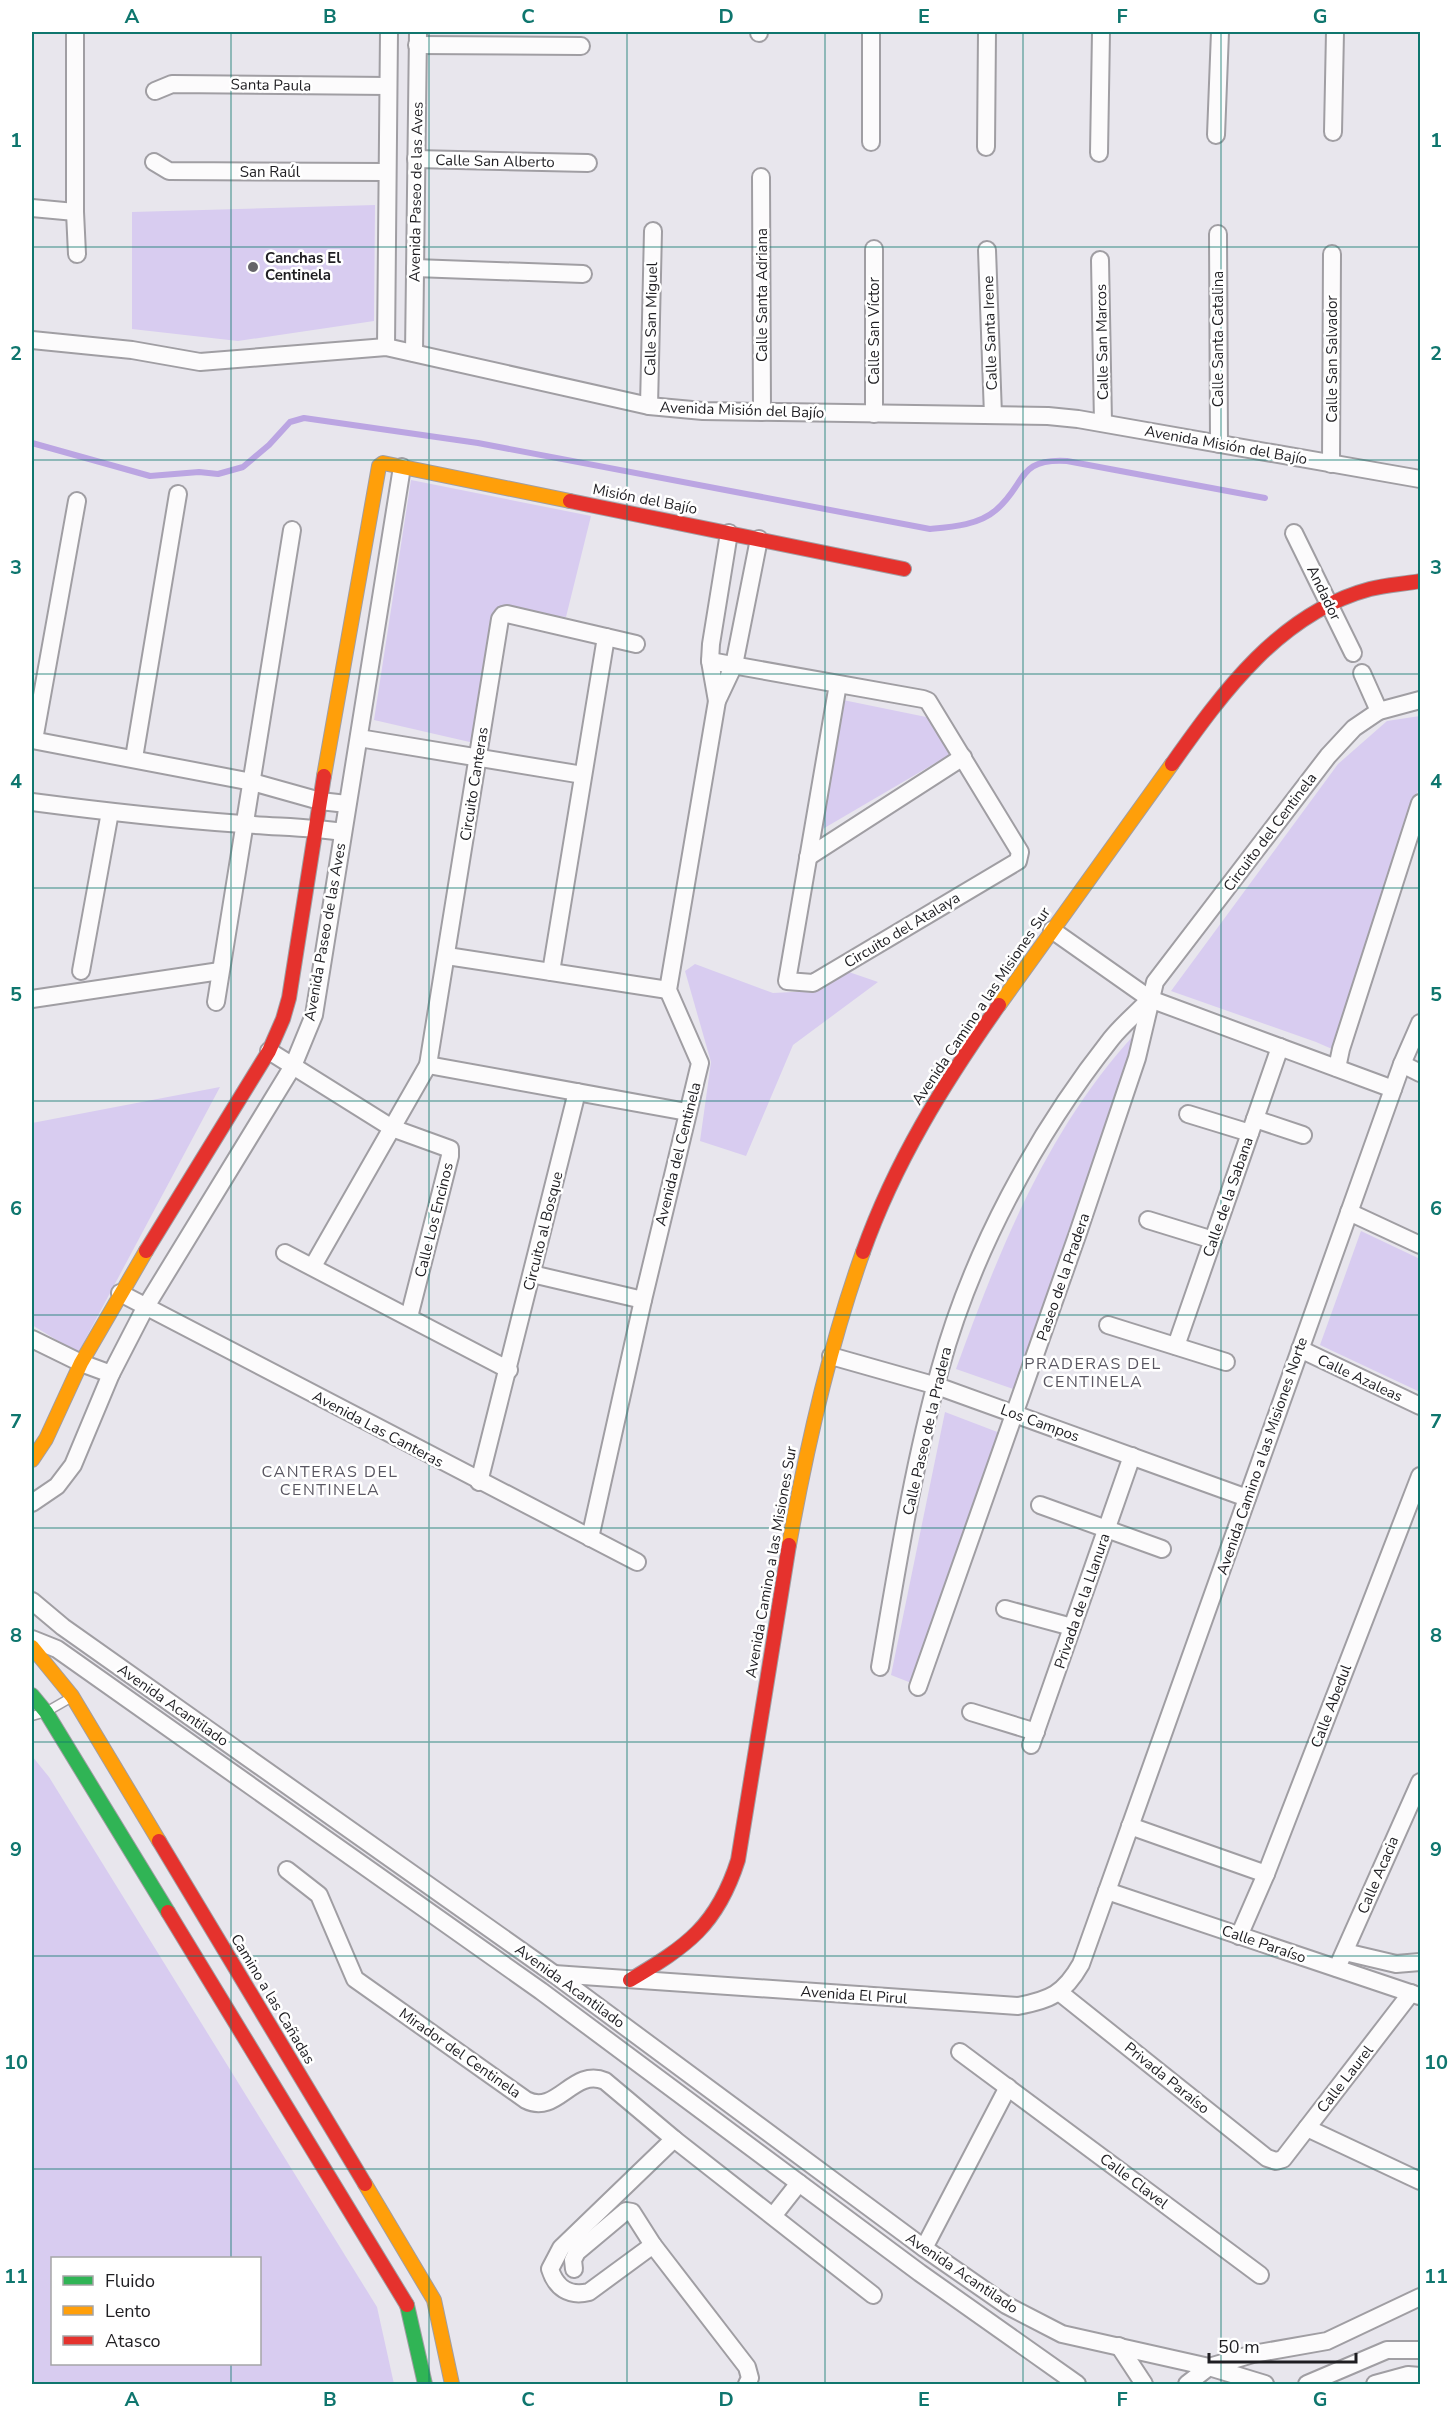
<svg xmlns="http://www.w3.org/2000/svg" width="1452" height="2416" viewBox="0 0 1452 2416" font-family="'Nunito Sans',sans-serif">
<rect width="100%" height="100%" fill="#e8e6ed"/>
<g fill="#d8ccf0" fill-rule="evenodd">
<path d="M375,205L374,321L238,341L132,329V212Z"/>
<path d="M411,480L591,516L566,617L498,609L474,743L374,720Z"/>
<path d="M843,700L936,719L949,755L821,830Z"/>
<path d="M1420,716V784L1332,1049L1316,1042L1171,991L1338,764L1387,721Z"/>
<path d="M695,964L773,993L813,991L843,970L878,982L793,1045L746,1156L700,1141L711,1062L685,971Z"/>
<path d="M1136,1033L1132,1061L1016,1390L956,1369C999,1250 1048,1127 1136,1033Z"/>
<path d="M220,1087L78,1353L32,1325V1123Z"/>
<path d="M1361,1231L1420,1259V1392L1320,1345Z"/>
<path d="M945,1412L1000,1433L919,1686L891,1675Z"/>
<path d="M32,1756L49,1777L377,2307L394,2384H32ZM52,2258H260V2364H52Z"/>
</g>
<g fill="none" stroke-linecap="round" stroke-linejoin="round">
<path stroke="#bba5e2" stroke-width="6" d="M32,443L150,476L199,472L218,474L243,467L269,445L290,422L304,418L478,443L930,529C952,527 979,525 996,510C1027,484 1016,458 1067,461L1265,498"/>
<g stroke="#a09ea3" stroke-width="11">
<path id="lane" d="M32,1716L46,1712L72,1697"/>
</g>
<g stroke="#a09ea3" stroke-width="20">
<g id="street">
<path d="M75,32V212L77,254"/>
<path d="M759,33V32"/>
<path d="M417,45L581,46"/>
<path d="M155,91L172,84L388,86"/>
<path d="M1333,132L1335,32"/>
<path d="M1216,135L1220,32"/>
<path d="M871,142V32"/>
<path d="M986,147L987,32"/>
<path d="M1099,153L1101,32"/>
<path d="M416,159L588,163"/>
<path d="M154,162L169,171L387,172"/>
<path d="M761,177L762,412"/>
<path d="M32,208L75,212"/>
<path d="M1218,234L1219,444"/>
<path d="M987,250L993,415"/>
<path d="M1100,260L1103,423"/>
<path d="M415,268L583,274"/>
<path d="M32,340L132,350L200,362L386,347L649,406L703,411L1048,416L1078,419L1420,479"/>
<path d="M386,347L389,32"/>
<path d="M414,353L418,32"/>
<path d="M649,406L653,231"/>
<path d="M874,414V249"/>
<path d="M1331,464L1332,254"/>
<path d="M1294,533L1353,653"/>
<path d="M710,661L923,699L928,701L1020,852L1018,861L813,983L787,981L838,684"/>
<path d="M1362,673L1379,711"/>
<path d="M717,701L710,661L711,644L729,533"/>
<path d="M359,738L583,775"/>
<path d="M32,740L252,782L320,801L347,804"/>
<path d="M34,740L77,501"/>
<path d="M134,758L178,494"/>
<path d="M32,802C101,811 171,819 242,824C276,827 309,827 343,832"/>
<path d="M808,857L963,757"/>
<path d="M1052,930L1150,999L1393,1089"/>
<path d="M447,956L668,990"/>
<path d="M81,971L110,812"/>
<path d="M551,972L606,637"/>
<path d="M32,999L220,971"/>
<path d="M216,1002L292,530"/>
<path d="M269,1051L392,1128L450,1149V1156L409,1317"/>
<path d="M1402,1064L1420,1073"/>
<path d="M428,1065L687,1112"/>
<path d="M1337,1068L1341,1049L1420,803"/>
<path d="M1188,1114L1250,1133"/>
<path d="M1255,1119L1303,1135"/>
<path d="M1349,1212L1420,1245"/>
<path d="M1148,1220L1213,1240"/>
<path d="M285,1253L509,1370"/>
<path d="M313,1266L428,1065L500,619L503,615L507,614L636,644"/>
<path d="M532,1274L643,1300"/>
<path d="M120,1293L637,1562"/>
<path d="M1108,1325L1226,1362"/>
<path d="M32,1339L81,1363L111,1374"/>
<path d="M1176,1346L1280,1047"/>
<path d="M1300,1349L1420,1406"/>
<path d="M831,1356L937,1386L1247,1498"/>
<path d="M479,1482L577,1092"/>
<path d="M32,1503L57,1486L73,1465L111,1374L145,1308L293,1066L314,1015L402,467"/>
<path d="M1040,1505L1162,1549"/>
<path d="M590,1538L643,1300L700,1063L668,990L717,701L734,665L759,539"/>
<path d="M32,1601L63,1627L554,1974L924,2248L1006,2305L1062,2334L1209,2367L1265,2384"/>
<path d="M1005,1609L1072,1627"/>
<path d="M32,1639L57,1649L541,1991L920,2273L1077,2384"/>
<path d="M880,1667C897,1568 913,1466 940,1369C972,1252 1036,1134 1111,1039C1122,1025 1137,1013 1149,1000"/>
<path d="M918,1687L1078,1233L1137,1058L1155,982L1328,756L1354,728L1379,711L1420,700"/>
<path d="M971,1712L1036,1732"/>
<path d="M1031,1745L1132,1456"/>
<path d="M1130,1826L1266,1874"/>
<path d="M287,1870L319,1895L355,1979L526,2100C557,2116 573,2067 605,2081L674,2139L873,2295"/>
<path d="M1107,1891L1419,1996"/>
<path d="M1239,1936L1266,1874L1420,1476"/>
<path d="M1345,1952L1396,1964L1420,1962"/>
<path d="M1337,1968L1420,1782"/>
<path d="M554,1974L1018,2006C1050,2000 1064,1994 1081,1964L1402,1064L1420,1023"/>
<path d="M1059,1992L1267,2158L1276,2161L1283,2159L1411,1993"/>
<path d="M960,2052L1260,2275"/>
<path d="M1307,2128L1420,2181"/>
<path d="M674,2139L561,2248L550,2269C556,2288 569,2297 589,2292L653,2245L747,2367L750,2378L747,2384"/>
<path d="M773,2216L799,2183"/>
<path d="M924,2248L1008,2087"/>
<path d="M574,2269L573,2260L577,2252L626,2211L632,2212L653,2245"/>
<path d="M1119,2346L1144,2384"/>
<path d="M1187,2384L1209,2367L1253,2354L1327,2341L1420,2297"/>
<path d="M1307,2384L1387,2350H1420"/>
<path d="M1375,2384L1408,2375L1420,2376"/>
</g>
</g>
<g stroke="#a09ea3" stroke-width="16">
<g id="fast">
<path d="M32,1695L46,1712L168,1912"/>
<path d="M407,2305L425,2384"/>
</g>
</g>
<g stroke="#a09ea3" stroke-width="16">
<g id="slow">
<path d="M324,776L379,466L383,463L570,501"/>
<path d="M999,1005L1172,764"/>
<path d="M32,1460L46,1439L81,1363L146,1251"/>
<path d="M789,1545C807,1445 829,1347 863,1252"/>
<path d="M32,1647L72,1696L159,1841"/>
<path d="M365,2184L434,2300L452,2384"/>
</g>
</g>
<g stroke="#a09ea3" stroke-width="16">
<g id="jam">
<path d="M570,501L904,569"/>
<path d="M1172,764C1223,692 1280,613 1370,589C1386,585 1404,584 1420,581"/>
<path d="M146,1251L269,1051L283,1019L289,998L324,776"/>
<path d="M863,1252C895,1162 944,1083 999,1005"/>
<path d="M159,1841L365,2184"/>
<path d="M168,1912L407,2305"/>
<path d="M630,1980C687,1946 717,1926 738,1860L789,1545"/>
</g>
</g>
<use href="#lane" stroke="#fcfbfc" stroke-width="8"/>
<use href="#street" stroke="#fcfbfc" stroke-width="16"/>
<use href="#fast" stroke="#30b455" stroke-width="14"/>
<use href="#slow" stroke="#ff9f0a" stroke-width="14"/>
<use href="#jam" stroke="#e5322d" stroke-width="14"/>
</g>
<path fill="none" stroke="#0f766e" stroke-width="1.5" stroke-opacity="0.55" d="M231,32V2258M429,32V2384M627,32V2384M825,32V2384M1023,32V2384M1221,32V2384M32,247H1420M32,460H1420M32,674H1420M32,888H1420M32,1101H1420M32,1315H1420M32,1528H1420M32,1742H1420M32,1956H1420M32,2169H1420M231,2364V2384"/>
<circle fill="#656469" stroke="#fff" stroke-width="2" cx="253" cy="267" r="6"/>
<g text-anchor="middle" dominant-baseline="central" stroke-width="5" stroke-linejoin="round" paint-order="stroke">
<g font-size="15" fill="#1f1e22" stroke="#fff">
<text transform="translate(271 85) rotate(1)">Santa Paula</text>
<text transform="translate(495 161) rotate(1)">Calle San Alberto</text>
<text x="270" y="172">San Raúl</text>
<text transform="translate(416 192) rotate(-89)">Avenida Paseo de las Aves</text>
<text transform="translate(762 295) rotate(-90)">Calle Santa Adriana</text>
<text transform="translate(651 319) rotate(-89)">Calle San Miguel</text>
<text transform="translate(874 331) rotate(-90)">Calle San Víctor</text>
<text transform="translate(990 333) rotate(-92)">Calle Santa Irene</text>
<text transform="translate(1218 339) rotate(-90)">Calle Santa Catalina</text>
<text transform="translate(1102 342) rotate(-91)">Calle San Marcos</text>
<text transform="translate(1332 359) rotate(-90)">Calle San Salvador</text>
<text transform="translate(742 410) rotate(2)">Avenida Misión del Bajío</text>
<text transform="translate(1226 445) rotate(10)">Avenida Misión del Bajío</text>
<text transform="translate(645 499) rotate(11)">Misión del Bajío</text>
<text transform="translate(1324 593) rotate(64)">Andador</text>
<text transform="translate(474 784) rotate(-81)">Circuito Canteras</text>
<text transform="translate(1270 832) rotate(-53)">Circuito del Centinela</text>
<text transform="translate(902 930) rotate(-31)">Circuito del Atalaya</text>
<text transform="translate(325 932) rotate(-80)">Avenida Paseo de las Aves</text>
<text transform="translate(981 1006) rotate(-56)">Avenida Camino a las Misiones Sur</text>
<text transform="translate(678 1154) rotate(-76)">Avenida del Centinela</text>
<text transform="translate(1228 1197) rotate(-71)">Calle de la Sabana</text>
<text transform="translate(434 1220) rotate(-76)">Calle Los Encinos</text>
<text transform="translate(543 1231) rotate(-76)">Circuito al Bosque</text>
<text transform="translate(1063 1277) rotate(-71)">Paseo de la Pradera</text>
<text transform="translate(1360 1378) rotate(25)">Calle Azaleas</text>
<text transform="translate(1040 1423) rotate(20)">Los Campos</text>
<text transform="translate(378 1429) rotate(28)">Avenida Las Canteras</text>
<text transform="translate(927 1431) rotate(-77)">Calle Paseo de la Pradera</text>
<text transform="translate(1262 1456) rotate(-71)">Avenida Camino a las Misiones Norte</text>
<text transform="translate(771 1562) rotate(-80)">Avenida Camino a las Misiones Sur</text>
<text transform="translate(1082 1601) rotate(-71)">Privada de la Llanura</text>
<text transform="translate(173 1705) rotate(35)">Avenida Acantilado</text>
<text transform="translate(1331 1706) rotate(-69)">Calle Abedul</text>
<text transform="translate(1378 1875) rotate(-67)">Calle Acacia</text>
<text transform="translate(1264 1944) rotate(19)">Calle Paraíso</text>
<text transform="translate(570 1986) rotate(36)">Avenida Acantilado</text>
<text transform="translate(854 1995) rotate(4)">Avenida El Pirul</text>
<text transform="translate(273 1999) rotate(59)">Camino a las Cañadas</text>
<text transform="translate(460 2053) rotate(35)">Mirador del Centinela</text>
<text transform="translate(1167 2078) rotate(39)">Privada Paraíso</text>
<text transform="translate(1345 2079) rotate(-52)">Calle Laurel</text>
<text transform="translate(1134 2181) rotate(37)">Calle Clavel</text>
<text transform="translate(962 2273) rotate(34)">Avenida Acantilado</text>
</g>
<g font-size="15" font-weight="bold" fill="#1f1e22" stroke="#fff" text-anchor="start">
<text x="265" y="258">Canchas El<tspan x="265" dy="17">Centinela</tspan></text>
</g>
<g font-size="16" letter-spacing="1.5" fill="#595661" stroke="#fff">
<text x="1093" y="1364">PRADERAS DEL<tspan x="1093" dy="18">CENTINELA</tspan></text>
<text x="330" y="1472">CANTERAS DEL<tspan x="330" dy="18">CENTINELA</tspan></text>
</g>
</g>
<rect width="1452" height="2416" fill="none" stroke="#ffffff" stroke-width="66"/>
<rect x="51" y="2257" width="210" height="108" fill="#ffffff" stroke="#a5a5a7" stroke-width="1.5"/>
<rect x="63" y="2276" width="30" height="9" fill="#30b455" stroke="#a5a5a7" stroke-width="1.5"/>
<text x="105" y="2287" font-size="18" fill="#1f1e22">Fluido</text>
<rect x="63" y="2306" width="30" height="9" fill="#ff9f0a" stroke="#a5a5a7" stroke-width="1.5"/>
<text x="105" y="2317" font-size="18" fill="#1f1e22">Lento</text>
<rect x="63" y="2336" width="30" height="9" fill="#e5322d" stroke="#a5a5a7" stroke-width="1.5"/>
<text x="105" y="2347" font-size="18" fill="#1f1e22">Atasco</text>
<path d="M1209 2353v9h147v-9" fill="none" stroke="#1f1e22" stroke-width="3"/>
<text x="1218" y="2353" font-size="18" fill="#1f1e22" stroke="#ffffff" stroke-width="4.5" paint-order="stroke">50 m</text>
<rect x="33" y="33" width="1386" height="2350" fill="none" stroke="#0f766e" stroke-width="2"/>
<g font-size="20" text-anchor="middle" font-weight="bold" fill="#0f766e">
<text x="132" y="23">A</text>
<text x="330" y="23">B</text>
<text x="528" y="23">C</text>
<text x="726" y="23">D</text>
<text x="924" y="23">E</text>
<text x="1122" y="23">F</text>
<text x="1320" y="23">G</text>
<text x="16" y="147">1</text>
<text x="1436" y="147">1</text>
<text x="16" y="360">2</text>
<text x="1436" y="360">2</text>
<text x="16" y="574">3</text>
<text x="1436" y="574">3</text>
<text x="16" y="788">4</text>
<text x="1436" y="788">4</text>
<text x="16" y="1001">5</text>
<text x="1436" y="1001">5</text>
<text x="16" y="1215">6</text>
<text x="1436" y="1215">6</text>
<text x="16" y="1428">7</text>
<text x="1436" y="1428">7</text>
<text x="16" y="1642">8</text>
<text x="1436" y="1642">8</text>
<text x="16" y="1856">9</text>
<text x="1436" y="1856">9</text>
<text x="16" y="2069">10</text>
<text x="1436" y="2069">10</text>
<text x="16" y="2283">11</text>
<text x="1436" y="2283">11</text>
<text x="132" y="2406">A</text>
<text x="330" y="2406">B</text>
<text x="528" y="2406">C</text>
<text x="726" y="2406">D</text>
<text x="924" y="2406">E</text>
<text x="1122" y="2406">F</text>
<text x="1320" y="2406">G</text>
</g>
</svg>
